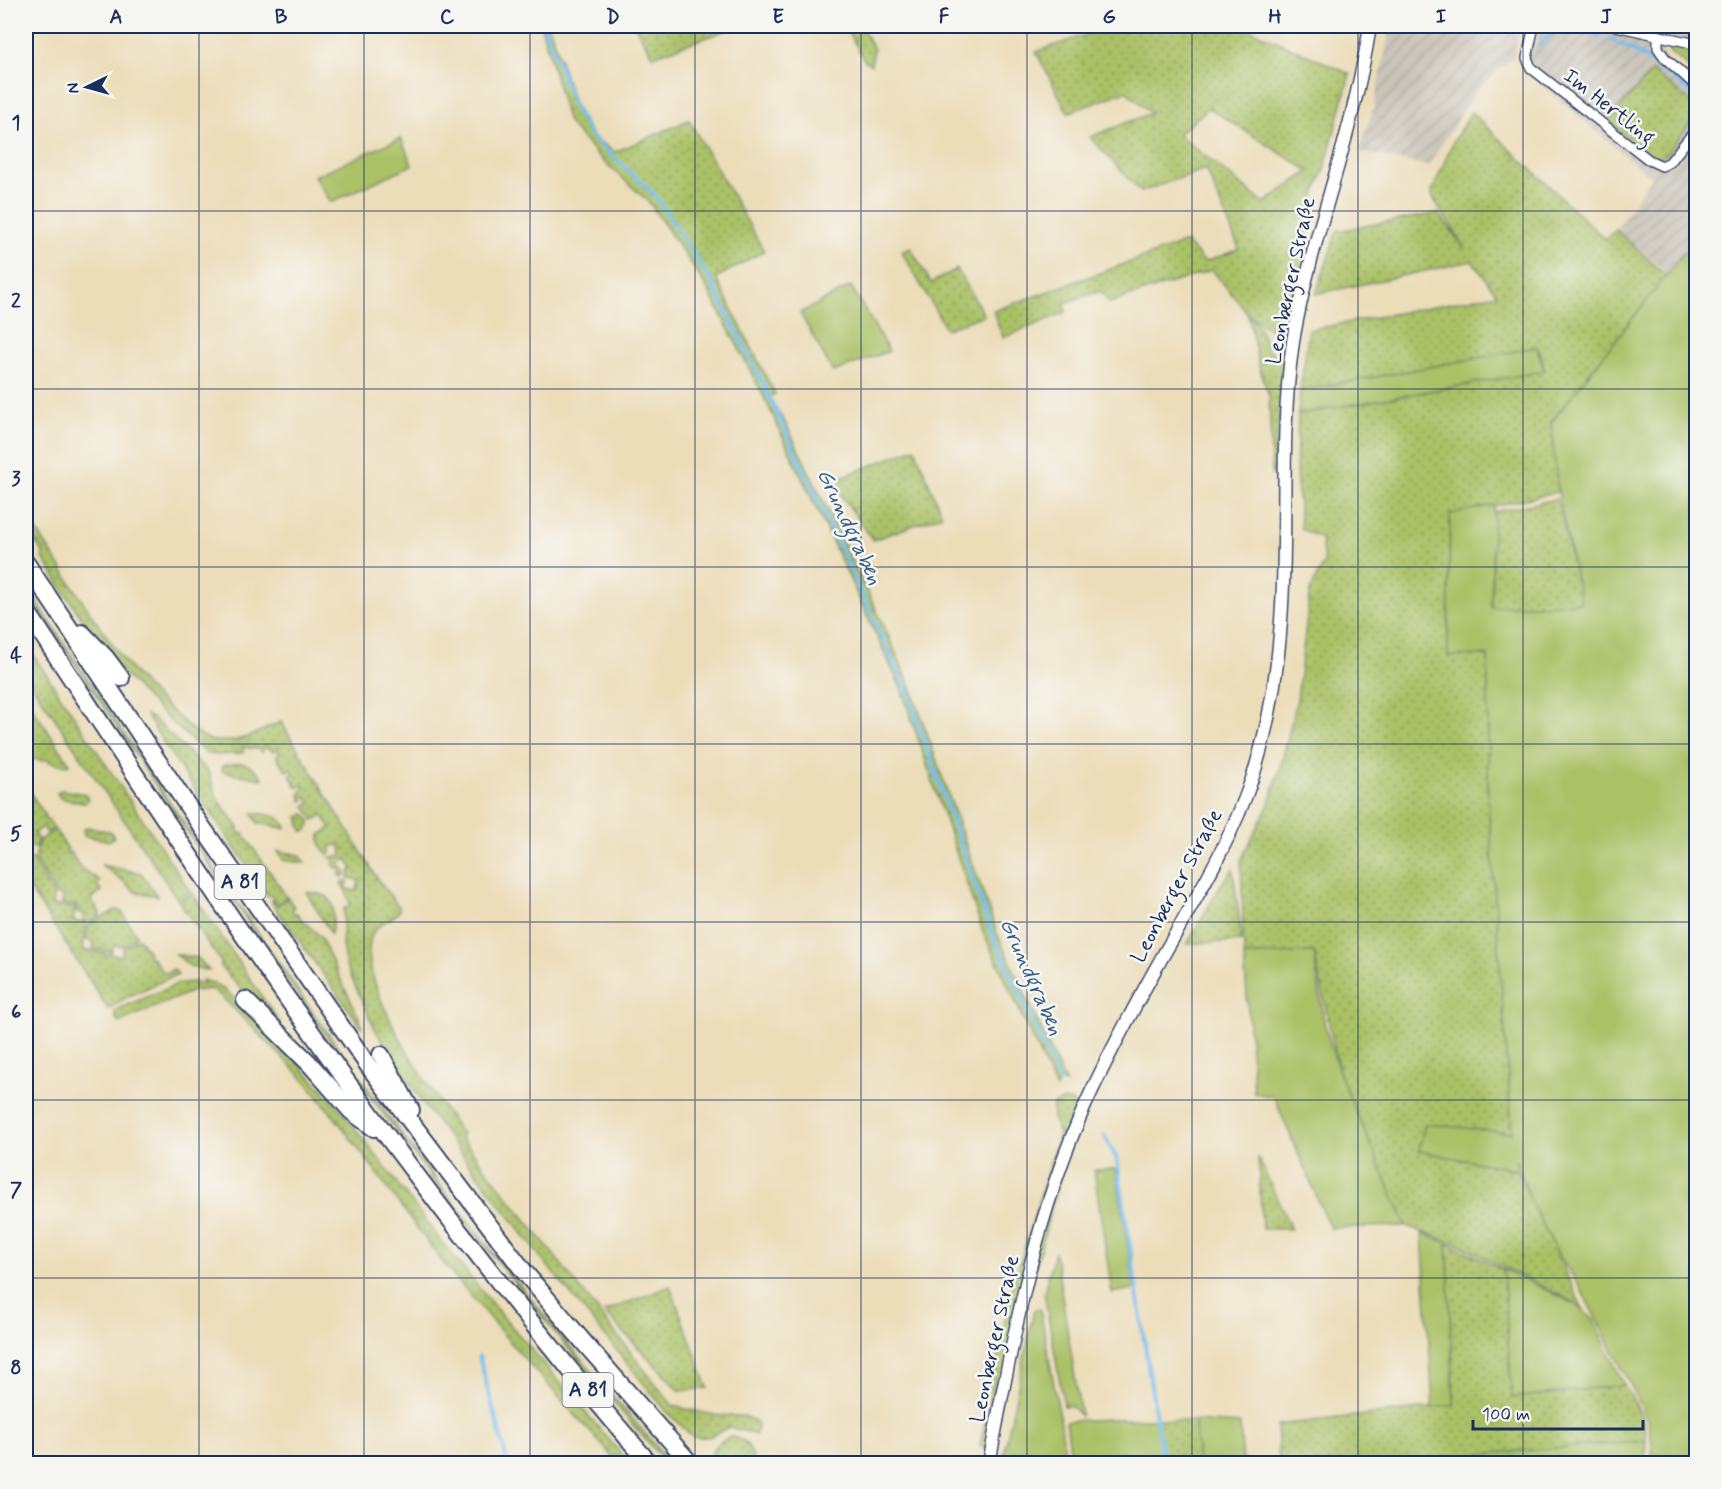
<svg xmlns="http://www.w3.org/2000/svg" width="1722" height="1489" viewBox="0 0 1722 1489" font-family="Mynerve,sans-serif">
<defs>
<pattern id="industrial-furrows" width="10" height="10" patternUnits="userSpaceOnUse" patternTransform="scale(1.5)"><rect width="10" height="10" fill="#c9c3b8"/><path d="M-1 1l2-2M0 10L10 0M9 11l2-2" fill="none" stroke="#aca8a1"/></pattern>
<pattern id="grass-dots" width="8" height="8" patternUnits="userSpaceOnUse" patternTransform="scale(1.5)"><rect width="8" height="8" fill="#aac166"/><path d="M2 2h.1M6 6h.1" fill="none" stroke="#8a9d57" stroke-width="1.8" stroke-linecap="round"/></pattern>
</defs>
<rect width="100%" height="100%" fill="#f6f6f2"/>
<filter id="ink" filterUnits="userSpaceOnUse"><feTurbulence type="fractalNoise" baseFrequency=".0167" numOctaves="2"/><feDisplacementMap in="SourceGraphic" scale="12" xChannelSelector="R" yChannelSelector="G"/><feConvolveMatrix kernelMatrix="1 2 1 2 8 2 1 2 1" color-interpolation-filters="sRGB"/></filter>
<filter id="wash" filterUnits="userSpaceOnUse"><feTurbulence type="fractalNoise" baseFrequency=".008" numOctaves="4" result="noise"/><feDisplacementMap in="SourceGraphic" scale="24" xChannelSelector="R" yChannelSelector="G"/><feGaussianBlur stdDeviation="1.35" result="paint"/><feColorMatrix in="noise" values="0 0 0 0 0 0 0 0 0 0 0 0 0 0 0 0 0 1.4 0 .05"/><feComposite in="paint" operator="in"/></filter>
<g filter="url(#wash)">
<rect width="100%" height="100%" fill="#ecddb9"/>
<g fill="url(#industrial-furrows)">
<path d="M1391,26H1520L1514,56L1475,92L1428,166L1358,152L1373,110Z"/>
<path d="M1540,26H1696V41L1659,37L1665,58L1696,90V233L1668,274L1616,230L1651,177L1519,66L1537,42Z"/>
</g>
<g fill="url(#grass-dots)" stroke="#627862" stroke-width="1.5" fill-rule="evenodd">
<path d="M541,26H549L575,106L593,137L615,152L689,120L764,251L716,278L775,394L769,396L788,428L882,622L910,685L997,933L1066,1084L1059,1080L1056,1089L983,932L901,688L764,397L706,286L649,202L602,160L568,123Z"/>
<path d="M635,26H739L653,56Z"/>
<path d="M845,26H861L874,49L871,65L864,60Z"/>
<path d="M1110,26H1242L1350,74L1324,170L1316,191L1287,329L1276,333L1250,316L1259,327L1269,353L1272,351L1282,359L1276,469L1272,475L1269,396L1259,367L1248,314L1212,270L1109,303L1101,291L1064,303L1066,312L1003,338L993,311L1186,242L1205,262L1239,249L1206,169L1141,192L1090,137L1151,113L1126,91L1068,113L1036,52ZM1209,108L1309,171L1264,203L1178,134Z"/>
<path d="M1670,47L1696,53V73L1669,52Z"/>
<path d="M1652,71L1696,106V115L1668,153C1662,157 1657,160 1650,157L1609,121Z"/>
<path d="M1471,112L1605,239L1616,230L1666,276L1551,422L1558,492L1450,516L1448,655H1488V797L1512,1134L1426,1124L1419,1151L1517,1170L1584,1311L1576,1303L1462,1246L1406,1226L1340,1075L1314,952L1244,956L1241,860L1269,804L1283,757L1297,700L1310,590L1324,563L1321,538L1301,529L1296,472L1298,414L1544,371L1542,358L1537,347L1300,391L1309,330L1497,294L1472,261L1316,294L1337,231L1438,213L1465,249L1433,198L1432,191L1453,142Z"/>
<path d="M910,247L931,283L957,269L984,315L946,329L902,252Z"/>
<path d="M915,448L942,515L873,540L831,481Z"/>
<path d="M1557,499L1582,603L1491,608L1493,512Z"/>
<path d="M26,514L95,620L129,667L153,694L195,732L212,741H233L247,737L281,722L379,881L399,907V911C392,921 377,923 372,935C353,982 435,1096 462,1134L460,1136L673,1406L714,1415L745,1416L758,1423L756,1435L729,1427L709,1437H693L667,1412L542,1259L424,1105L376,1031L346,966L342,946L344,908L350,906L348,896L341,883L344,881H348L347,889L357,891L359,880L349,878L350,871L353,869L347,859L340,863L346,873L344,877L339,875L341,872L339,868H336L333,864L335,862L332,858H329L342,856L341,845L331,846V853L329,855C322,851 319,843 320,835L331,828L322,815L314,820L305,806L311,802L307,798L302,801L300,796L301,791L305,788L303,785L297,788L290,776L294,773L291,769L286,771L276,756L280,753L277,749L273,752L271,749L264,747L262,752L258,749L243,747V753L218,755L206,753C176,726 146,700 120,669C90,634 66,595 42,556L44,554L26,528Z"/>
<path d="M26,586C166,795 302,1008 457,1207C526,1295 598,1380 671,1463H667L649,1444C531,1307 418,1166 314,1018C216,877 121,733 26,590Z"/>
<path d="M26,644L190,891L178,900L26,676Z"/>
<path d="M26,698L70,764L64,765L49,762V760L46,759L44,761L33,759L27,753Z"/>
<path d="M146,715L154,719L209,773L217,798L239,828L237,830L240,834L243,833L287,897L277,904L271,895L268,896L261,887L167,748Z"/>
<path d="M240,763C250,764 257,769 263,778L262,779L224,772L221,768L222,766Z"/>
<path d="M26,786L45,815L43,817L46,820L48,819L54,828L47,833L43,827L34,833L38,839L35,848L28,846L26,856Z"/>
<path d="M61,790L85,794L88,799L85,803H83L60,798L57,793Z"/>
<path d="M252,813C264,815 283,813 286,829L258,823Z"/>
<path d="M305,814L311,821L307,830L304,832L302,831L298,817Z"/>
<path d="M87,827L111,832L114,837L109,841L86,836L84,835L83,830Z"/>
<path d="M55,830L68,849L66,850L68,854L70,852L81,868L100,881L97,885L102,891L91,899L100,913V916L91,922L83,921L84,914L76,912L77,906L62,904L63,896L57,895L35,859L39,840Z"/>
<path d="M278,851L300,855L305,863L283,860Z"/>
<path d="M26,858L32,859L54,895L52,905L75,908L73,921L86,923L83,950L122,956L123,948L139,938L149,953L148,955L150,958L152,957L162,971L167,973L173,969L178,974L125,998L108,1009L26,883Z"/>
<path d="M101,865L141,873L157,896L135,892L122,880Z"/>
<path d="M1233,869L1242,941L1187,944L1221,885Z"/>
<path d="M306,892C312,893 320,893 326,896C337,902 333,924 331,934Z"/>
<path d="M192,893L280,1023L279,1024L237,985L221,967V962L179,902Z"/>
<path d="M288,898L294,907L292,909L295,914L297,913L304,922L320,936L361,1022L362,1028L273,905L271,899L277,906Z"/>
<path d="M115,910L121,911L137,936L122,946L114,945L112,952L93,949L94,942L86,940L88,926Z"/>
<path d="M176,954L198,958L209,971L190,966Z"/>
<path d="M202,980L213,983L227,991L252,1017L289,1053L343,1112L438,1237L488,1299L629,1463H618L515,1348L444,1264L343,1128L302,1077L223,998L212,989L193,991L122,1021L119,1023L115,1017V1010L180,983L193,982L204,984Z"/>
<path d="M1064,1100L1073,1102L1077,1111L988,1448L980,1446L1009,1299L1059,1134L1053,1118V1105Z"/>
<path d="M1258,1157L1291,1229H1262Z"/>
<path d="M1447,1243L1503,1269L1512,1398L1624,1385C1635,1401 1646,1421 1646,1441L1445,1457V1463L1279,1464L1277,1425L1454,1405Z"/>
<path d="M670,1286L708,1388L680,1391L604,1312Z"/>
<path d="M1156,1419L1195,1421L1198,1463H1165Z"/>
<path d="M731,1437C747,1438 752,1449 753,1463H713C708,1448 717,1442 731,1437Z"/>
<path d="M1065,1455L1067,1463H1018Z"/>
</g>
<g fill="#aac166" stroke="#627862" stroke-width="1.5">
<path d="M401,138L412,165L331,202L314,176Z"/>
<path d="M1696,237V1463L1650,1464L1652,1444L1648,1422L1637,1397L1578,1284L1560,1257L1531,1202L1516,1160L1517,1170L1419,1151L1425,1124L1512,1133L1488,797V655L1448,656L1450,514L1494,505L1491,607L1581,603L1558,492L1551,423Z"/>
<path d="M851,286L889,351L833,372L800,313Z"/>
<path d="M1537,347L1544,371L1298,414L1300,391Z"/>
<path d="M1314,952L1324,1022L1340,1075L1406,1226L1330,1228L1274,1097L1254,1093L1244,956Z"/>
<path d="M1116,1169L1135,1289L1112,1293L1094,1170Z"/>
<path d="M1422,1233L1447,1243L1454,1405L1433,1408Z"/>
<path d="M1055,1251L1081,1416L1071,1406H1064L1044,1292Z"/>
<path d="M1503,1269L1575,1304L1593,1319L1624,1385L1512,1398Z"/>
<path d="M1040,1309L1060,1417L1065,1455L1018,1463H1002L1034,1310Z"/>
<path d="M1112,1419H1155L1163,1463H1072L1066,1421Z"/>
<path d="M1195,1421L1240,1424L1243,1463H1198Z"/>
<path d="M1646,1441L1645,1463H1445L1444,1457Z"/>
</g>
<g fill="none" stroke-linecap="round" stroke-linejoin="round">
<g stroke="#75bded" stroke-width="4">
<path d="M544,26L574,107L592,137L655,195L711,281L769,396L907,691L993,936L1059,1080"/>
<path d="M1611,40C1641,52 1666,73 1692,93"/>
<path d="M1539,45C1560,22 1574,27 1600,36"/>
<path d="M1104,1135L1117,1159L1157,1425L1164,1464"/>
<path d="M479,1356L508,1464"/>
</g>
</g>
</g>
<g filter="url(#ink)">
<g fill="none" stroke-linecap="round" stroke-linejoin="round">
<g stroke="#3a496c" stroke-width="12">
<g id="street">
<path d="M1534,26L1527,58L1531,68L1649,160L1662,166L1670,162L1696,129"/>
<path d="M1616,26L1696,44"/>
<path d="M1658,36V48L1665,58L1696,86"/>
</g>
</g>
<g stroke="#3a496c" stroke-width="15">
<path id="secondary" d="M989,1464C1012,1340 1035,1214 1088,1099C1111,1049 1138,1000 1165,952C1198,895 1232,839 1253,776C1277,701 1283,624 1284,545C1285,480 1283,414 1292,349C1297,312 1307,274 1317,238C1337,168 1359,98 1370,26"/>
</g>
<g stroke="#3a496c" stroke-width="20">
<g id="highway">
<path d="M26,563L193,814L370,1068L526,1274L586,1345L691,1464"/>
<path d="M26,610C105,729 184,850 266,968C385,1139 513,1306 650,1464"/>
<path d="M82,633L106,658L121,678"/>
<path d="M245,1000L309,1063L351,1111L374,1128"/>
<path d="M381,1055L411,1110"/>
</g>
</g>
<use href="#street" stroke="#fff" stroke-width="9"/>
<use href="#secondary" stroke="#fff" stroke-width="12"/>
<use href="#highway" stroke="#fff" stroke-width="16"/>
</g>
</g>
<path fill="none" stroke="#1b2f5e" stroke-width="1.5" stroke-opacity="0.55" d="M199,26V1464M364,26V1464M530,26V1464M695,26V1464M861,26V1464M1027,26V1464M1192,26V1464M1358,26V1464M1523,26V1464M26,211H1696M26,389H1696M26,567H1696M26,744H1696M26,922H1696M26,1100H1696M26,1278H1696"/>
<g text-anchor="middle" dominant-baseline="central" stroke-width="5" stroke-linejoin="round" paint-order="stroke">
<g fill="#f6f6f2" stroke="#5d6b8a" stroke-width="1.5">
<rect x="214.5" y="865" width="51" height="34" rx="4.5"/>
<rect x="562.5" y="1373" width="51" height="34" rx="4.5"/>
</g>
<g font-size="20" font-weight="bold" fill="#1b2f5e">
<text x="240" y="882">A 81</text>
<text x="588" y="1390">A 81</text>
</g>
<g font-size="21" fill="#1b2f5e" stroke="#f6f6f2">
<text transform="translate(1609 107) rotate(38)">Im Hertling</text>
<text transform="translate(1291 281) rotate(-78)">Leonberger Straße</text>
<text transform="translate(1177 886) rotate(-62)">Leonberger Straße</text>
<text transform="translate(995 1339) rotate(-78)">Leonberger Straße</text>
</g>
<g font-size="22" font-style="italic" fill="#365a89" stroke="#f6f6f2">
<text transform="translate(849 527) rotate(65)">Grundgraben</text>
<text transform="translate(1031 977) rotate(66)">Grundgraben</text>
</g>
</g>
<rect width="1722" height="1489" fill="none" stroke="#f6f6f2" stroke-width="66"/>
<g transform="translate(87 87) rotate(265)" stroke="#f6f6f2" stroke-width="4.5" paint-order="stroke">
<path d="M0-4.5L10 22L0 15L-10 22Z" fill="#1b2f5e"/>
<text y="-9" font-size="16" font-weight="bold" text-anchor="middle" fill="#1b2f5e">N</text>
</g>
<path d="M1473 1420v9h170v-9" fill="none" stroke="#1b2f5e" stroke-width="3"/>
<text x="1482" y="1420" font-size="18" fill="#1b2f5e" stroke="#f6f6f2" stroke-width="4.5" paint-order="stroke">100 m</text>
<rect x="33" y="33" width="1656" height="1423" fill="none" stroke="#1b2f5e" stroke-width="2"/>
<g font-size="20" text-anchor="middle" font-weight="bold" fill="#1b2f5e">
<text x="116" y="23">A</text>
<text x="281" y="23">B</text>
<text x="447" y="23">C</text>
<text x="613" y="23">D</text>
<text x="778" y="23">E</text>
<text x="944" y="23">F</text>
<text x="1109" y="23">G</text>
<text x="1275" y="23">H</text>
<text x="1441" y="23">I</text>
<text x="1606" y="23">J</text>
<text x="16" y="129">1</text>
<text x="16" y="307">2</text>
<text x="16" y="485">3</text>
<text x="16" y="662">4</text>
<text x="16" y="840">5</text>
<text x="16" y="1018">6</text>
<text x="16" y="1196">7</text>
<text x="16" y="1374">8</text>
</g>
</svg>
